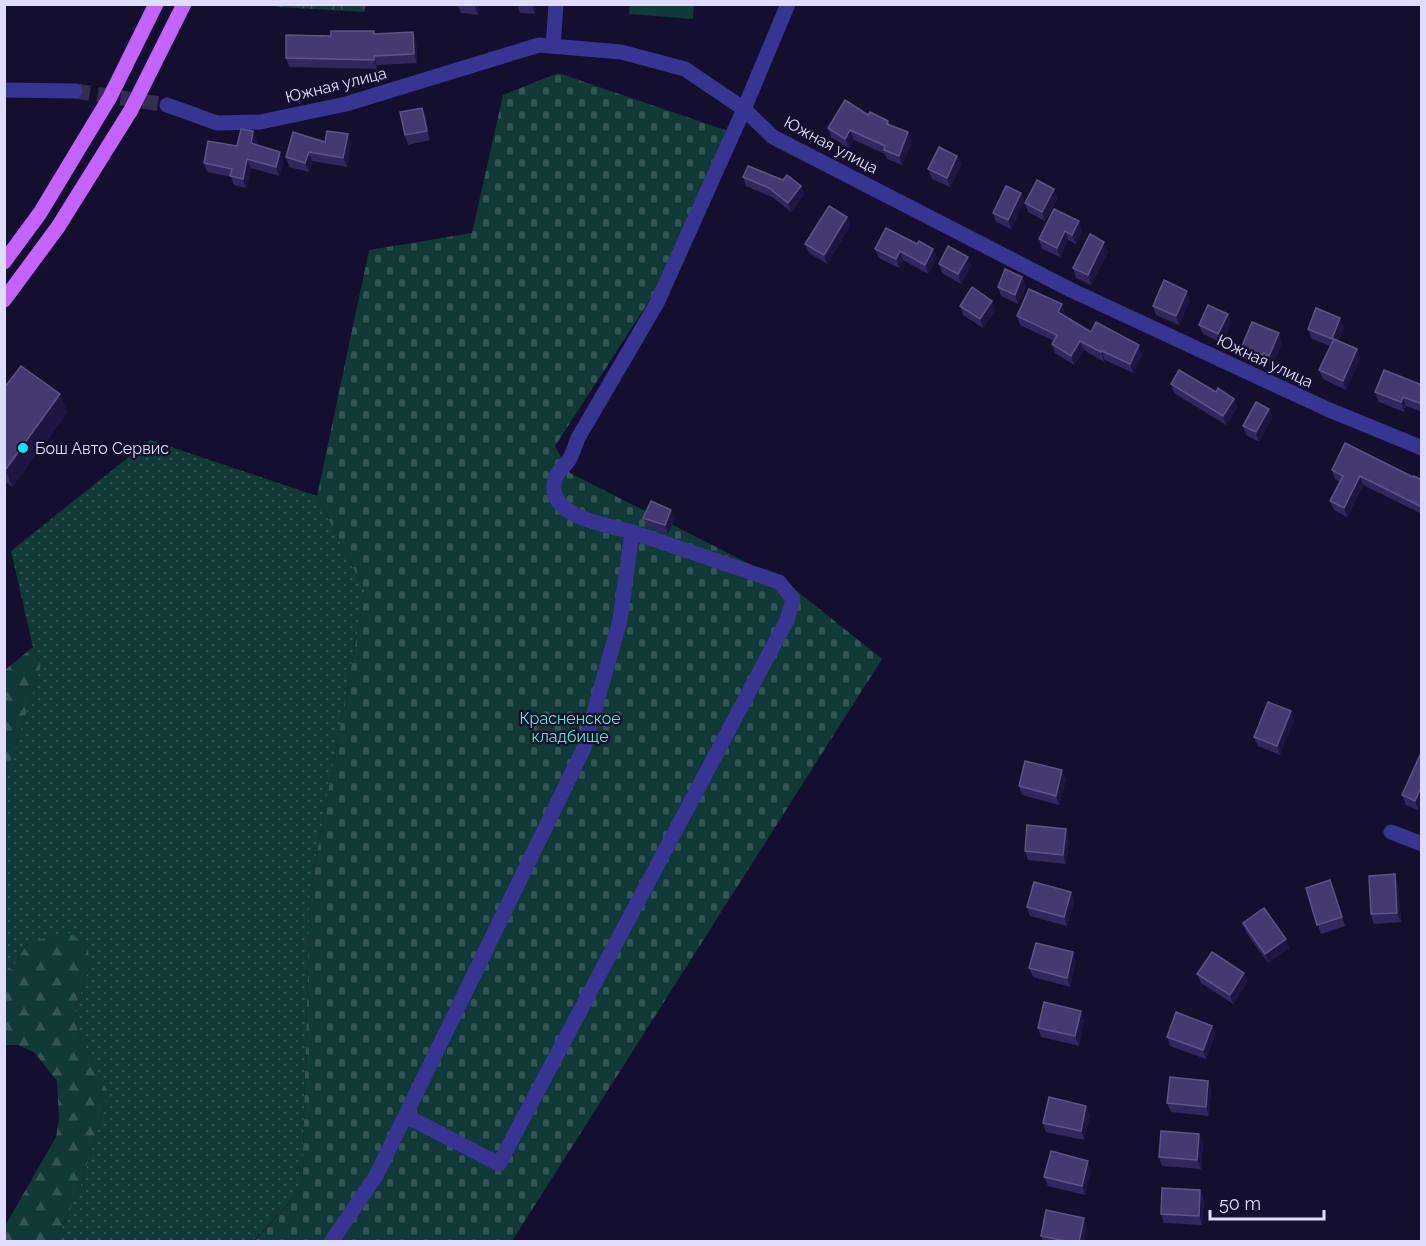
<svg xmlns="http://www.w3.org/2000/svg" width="1426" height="1246" viewBox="0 0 1426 1246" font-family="Raleway,sans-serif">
<defs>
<pattern id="grass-dots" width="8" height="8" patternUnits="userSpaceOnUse" patternTransform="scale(1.5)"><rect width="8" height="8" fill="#113937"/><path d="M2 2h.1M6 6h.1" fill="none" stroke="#355" stroke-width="1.8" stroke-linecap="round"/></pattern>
<pattern id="forest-firs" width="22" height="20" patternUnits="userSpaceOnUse" patternTransform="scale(1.5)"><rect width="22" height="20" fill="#113937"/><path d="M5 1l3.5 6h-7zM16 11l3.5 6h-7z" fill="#355"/></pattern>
<pattern id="cemetery-stones" width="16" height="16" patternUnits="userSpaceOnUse" patternTransform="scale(1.5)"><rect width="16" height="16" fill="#113937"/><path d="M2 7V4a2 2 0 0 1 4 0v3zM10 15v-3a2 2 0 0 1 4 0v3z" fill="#355"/></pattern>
<pattern id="park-crowns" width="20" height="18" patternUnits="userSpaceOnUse" patternTransform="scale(1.5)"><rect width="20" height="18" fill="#113937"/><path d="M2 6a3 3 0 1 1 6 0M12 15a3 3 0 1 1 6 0" fill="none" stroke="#355"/></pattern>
</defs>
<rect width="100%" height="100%" fill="#140f2e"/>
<path fill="url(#grass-dots)" d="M150,440L317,496L365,591L310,890L302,1189L253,1241H56L82,1182L108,1092L78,1033L75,1008L91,964L28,943L5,978V780L41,666L33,647L11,551Z"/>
<g fill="url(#forest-firs)">
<path d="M33,647L41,666L5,780V670Z"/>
<path d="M67,932L86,943L91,964L75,1008L78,1033L108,1092L82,1182L56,1241H5V1226L56,1137L59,1119L57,1081L34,1052L17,1045H5V978L28,943Z"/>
</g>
<path fill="url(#cemetery-stones)" d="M558,73L728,131L657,289L555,446L570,473L787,583L882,659L512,1241L253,1242L302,1189L310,890L365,591L317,496L369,250L472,233L503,95Z"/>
<path fill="url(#park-crowns)" d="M278,5V4L366,5L365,12L277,7Z"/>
<path fill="#113937" d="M630,5H694L693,19L629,14Z"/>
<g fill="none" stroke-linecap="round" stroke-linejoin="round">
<path stroke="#332e4d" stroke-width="15" stroke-dasharray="15 8" stroke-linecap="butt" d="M75,91L167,105"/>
<g stroke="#383592" stroke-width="15">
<path d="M553,46L556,4"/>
<path d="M4,90L75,91"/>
<path d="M167,105L217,123L260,122L346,104L539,45L621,52L685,69L744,109L773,137L1071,290L1327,409L1422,448"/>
<path d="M1391,832L1422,844"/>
<path d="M406,1116L499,1164L787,620L793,599L779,582L632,532"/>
<path d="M331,1242L376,1176L584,748L620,620L632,532C608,525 544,517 555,479C557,472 565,466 569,460C573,453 575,445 578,438L657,303L744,109L788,4"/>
</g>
<g stroke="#c463ff" stroke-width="15">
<path d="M4,262L40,213L110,97L156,4"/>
<path d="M4,300L58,227L131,110L184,4"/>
</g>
</g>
<g fill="#31275d">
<path d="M457,4H479L478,15L461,13Z"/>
<path d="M517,4H536L535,14L520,13Z"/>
<path d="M374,31L375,34L416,41L417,63L377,65V69L289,67L286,58L331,36Z"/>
<path d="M422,108L426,117L430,140L408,145L405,135Z"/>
<path d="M868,115L888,121L890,125L912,141L902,165L887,159L885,154L854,140L849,148L831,137L828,128Z"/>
<path d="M253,131L257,141L256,145L280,152L283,161L279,176L251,168L246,188L234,185L231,177L207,172L204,163L237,146Z"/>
<path d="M348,134L351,143L347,167L312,161L309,172L289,167L286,157L325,142Z"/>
<path d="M957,156L961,165L950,187L932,179L928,169Z"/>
<path d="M743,177L783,180L801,186L804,195L791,212L772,197L746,186Z"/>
<path d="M1054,189L1057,199L1045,221L1028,212L1025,203Z"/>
<path d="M1021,193L1024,202L1011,229L996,222L993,213Z"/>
<path d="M1054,209L1082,230L1076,244L1068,240L1060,257L1042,249L1039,239Z"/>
<path d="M847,217L850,226L827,264L809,253L805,244Z"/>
<path d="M917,244L933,249L937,258L928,274L903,260L899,268L879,258L875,249Z"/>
<path d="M1108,251L1091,285L1076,278L1073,268Z"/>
<path d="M968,257L971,266L961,284L942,273L939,264Z"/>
<path d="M1022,277L1026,286L1018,304L1001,296L998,287Z"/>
<path d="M1190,300L1179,325L1156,315L1153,306Z"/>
<path d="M992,301L995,310L983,328L963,315L960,306Z"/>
<path d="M1065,313L1064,315L1091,332L1139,345L1142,354L1133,373L1105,360L1104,362L1084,350L1074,365L1055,353L1052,344L1054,341L1020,325L1017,316Z"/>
<path d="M1228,314L1231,323L1222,343L1203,334L1199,325Z"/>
<path d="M1344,327L1338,341L1357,349L1360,359L1346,390L1323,379L1319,370L1330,346L1312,339L1308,329Z"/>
<path d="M1282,342L1273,365L1268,362L1266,364L1245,355L1242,346Z"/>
<path d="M1171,384L1216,392L1234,399L1237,408L1226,425L1174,393Z"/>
<path d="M1422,385V412L1406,406L1404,412L1379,402L1375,392Z"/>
<path d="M4,388L60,394L67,413L12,487L4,481Z"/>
<path d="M1269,409L1272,418L1259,442L1246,435L1243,426Z"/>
<path d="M1332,470L1413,477L1422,480V514L1363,485L1347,517L1334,510L1330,501L1340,482L1335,479Z"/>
<path d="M643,518L675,519L668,534L647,527Z"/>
<path d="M1291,711L1294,720L1280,755L1258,746L1254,737Z"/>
<path d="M1422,756V802L1418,810L1406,805L1402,795Z"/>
<path d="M1066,779L1059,805L1022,795L1019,786Z"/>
<path d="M1066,829L1069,838L1066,864L1028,860L1025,851Z"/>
<path d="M1330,880L1345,926L1321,934L1306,888Z"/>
<path d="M1398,884L1401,922L1374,924L1371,914Z"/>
<path d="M1071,892L1074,901L1067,926L1030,916L1027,907Z"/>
<path d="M1243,923L1286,939L1289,948L1268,963L1246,932Z"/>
<path d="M1076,961L1070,987L1033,977L1029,968Z"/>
<path d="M1244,973L1247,982L1233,1004L1201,983L1197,974Z"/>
<path d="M1084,1020L1079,1046L1041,1037L1038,1028Z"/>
<path d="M1212,1026L1215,1035L1206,1059L1170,1046L1167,1037Z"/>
<path d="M1208,1081L1211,1090L1209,1116L1171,1112L1167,1103Z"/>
<path d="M1090,1115L1084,1140L1046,1132L1043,1123Z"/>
<path d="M1203,1143L1201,1169L1162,1166L1159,1157Z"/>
<path d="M1091,1170L1085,1195L1048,1186L1044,1177Z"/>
<path d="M1204,1199L1202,1225L1164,1223L1161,1214Z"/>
<path d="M1087,1227L1084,1242H1043L1041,1236Z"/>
</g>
<g fill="#1e1543">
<path d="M475,4H479L478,15L475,6Z"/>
<path d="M536,4L535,14L532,5Z"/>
<path d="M413,32L416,41L417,63L414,54Z"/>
<path d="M374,56L377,65V69L374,60Z"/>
<path d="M422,108L426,117L430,140L427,131Z"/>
<path d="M850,130L854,140L849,148L845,139Z"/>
<path d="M253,131L257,141L254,152L251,143Z"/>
<path d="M908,132L912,141L902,165L899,156Z"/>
<path d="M348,134L351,143L347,167L343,158Z"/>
<path d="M280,152L283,161L279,176L276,167Z"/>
<path d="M309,152L312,161L309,172L305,163Z"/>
<path d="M957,156L961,165L950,187L947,178Z"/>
<path d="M247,159L251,168L246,188L243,179Z"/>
<path d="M801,186L804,195L791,212L788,203Z"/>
<path d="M1054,189L1057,199L1045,221L1042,212Z"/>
<path d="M1021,193L1024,202L1011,229L1008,220Z"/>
<path d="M847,217L850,226L827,264L824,255Z"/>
<path d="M1079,221L1082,230L1076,244L1072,235Z"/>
<path d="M1065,231L1068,240L1060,257L1057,248Z"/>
<path d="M1104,242L1108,251L1091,285L1088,275Z"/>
<path d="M933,249L937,258L928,274L925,265Z"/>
<path d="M900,251L903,260L899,268L896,259Z"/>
<path d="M968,257L971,266L961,284L958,274Z"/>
<path d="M1022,277L1026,286L1018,304L1015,295Z"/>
<path d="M1187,291L1190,300L1179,325L1176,316Z"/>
<path d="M992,301L995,310L983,328L980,319Z"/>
<path d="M1062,304L1065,313L1062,321L1058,312Z"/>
<path d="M1228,314L1231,323L1222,343L1218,334Z"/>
<path d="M1340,318L1344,327L1336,348L1332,339Z"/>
<path d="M1279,333L1282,342L1273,365L1269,356Z"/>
<path d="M1080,341L1084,350L1074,365L1071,356Z"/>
<path d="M1139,345L1142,354L1133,373L1130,364Z"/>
<path d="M1357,349L1360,359L1346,390L1343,381Z"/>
<path d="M1102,351L1105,360L1104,362L1101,352Z"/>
<path d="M1264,353L1268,362L1266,364L1263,355Z"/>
<path d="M60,394L67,413L12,487L6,469Z"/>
<path d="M1403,397L1406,406L1404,412L1401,402Z"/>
<path d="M1234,399L1237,408L1226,425L1223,416Z"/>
<path d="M1269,409L1272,418L1259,442L1256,432Z"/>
<path d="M1360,476L1363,485L1347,517L1344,508Z"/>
<path d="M671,510L675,519L668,534L665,525Z"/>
<path d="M1291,711L1294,720L1280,755L1277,746Z"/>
<path d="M1062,770L1066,779L1059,805L1056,796Z"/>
<path d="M1422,785V802L1418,810L1415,801Z"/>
<path d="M1066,829L1069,838L1066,864L1063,855Z"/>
<path d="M1395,874L1398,884L1401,922L1397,913Z"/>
<path d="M1071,892L1074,901L1067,926L1064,917Z"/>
<path d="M1286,939L1289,948L1268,963L1265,954Z"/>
<path d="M1073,952L1076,961L1070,987L1067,978Z"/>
<path d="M1244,973L1247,982L1233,1004L1230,995Z"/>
<path d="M1081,1011L1084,1020L1079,1046L1075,1036Z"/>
<path d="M1212,1026L1215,1035L1206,1059L1203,1050Z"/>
<path d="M1208,1081L1211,1090L1209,1116L1206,1107Z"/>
<path d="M1086,1106L1090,1115L1084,1140L1081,1131Z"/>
<path d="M1199,1134L1203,1143L1201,1169L1197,1160Z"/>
<path d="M1088,1161L1091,1170L1085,1195L1082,1186Z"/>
<path d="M1200,1190L1204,1199L1202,1225L1199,1216Z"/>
<path d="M1084,1218L1087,1227L1084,1242H1079Z"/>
</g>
<g fill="#443a6f" stroke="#5c5485" stroke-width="1.5">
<path d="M331,31H374V34L413,32L414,54L374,56V60L286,58V35L331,36Z"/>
<path d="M845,100L868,115L870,112L888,121L887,124L908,132L899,156L884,150L885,146L850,130L845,139L828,128Z"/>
<path d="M422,108L427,131L405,135L400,112Z"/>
<path d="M241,129L253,131L251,143L280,152L276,167L247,159L243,179L230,176L232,169L204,163L208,141L237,146Z"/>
<path d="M327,131L348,134L343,158L309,152L305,163L286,157L293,132L325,142Z"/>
<path d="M939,147L957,156L947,178L928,169Z"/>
<path d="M748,166L783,180L787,175L801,186L788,203L769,188L743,177Z"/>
<path d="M1037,180L1054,189L1042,212L1025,203Z"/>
<path d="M1006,186L1021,193L1008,220L993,213Z"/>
<path d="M829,206L847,217L824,255L805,244Z"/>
<path d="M1054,209L1079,221L1072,235L1065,231L1057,248L1039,239Z"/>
<path d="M886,228L917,244L919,241L933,249L925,265L900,251L896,259L875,249Z"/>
<path d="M1090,234L1104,242L1088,275L1073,268Z"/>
<path d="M948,246L968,257L958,274L939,264Z"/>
<path d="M1005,269L1022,277L1015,295L998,287Z"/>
<path d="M1164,280L1187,291L1176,316L1153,306Z"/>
<path d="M972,287L992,301L980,319L960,306Z"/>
<path d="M1029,289L1062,304L1058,312L1091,332L1096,322L1139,345L1130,364L1102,351L1101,352L1080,341L1071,356L1052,344L1057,335L1017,316Z"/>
<path d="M1208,305L1228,314L1218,334L1199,325Z"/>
<path d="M1316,308L1340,318L1332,339L1308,329Z"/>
<path d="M1252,322L1279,333L1269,356L1264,353L1263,355L1242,346Z"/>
<path d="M1334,339L1357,349L1343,381L1319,370Z"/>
<path d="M21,366L60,394L6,469L4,468V388Z"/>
<path d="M1179,370L1216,392L1218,388L1234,399L1223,416L1171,384Z"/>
<path d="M1384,370L1422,385V404L1403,397L1401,402L1375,392Z"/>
<path d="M1256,402L1269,409L1256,432L1243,426Z"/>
<path d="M1345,443L1413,477L1414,476L1422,480V504L1420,506L1360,476L1344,508L1330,501L1343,476L1332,470Z"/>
<path d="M651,501L671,510L665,525L643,518Z"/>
<path d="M1268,702L1291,711L1277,746L1254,737Z"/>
<path d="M1420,755L1422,756V785L1415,801L1402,795Z"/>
<path d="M1025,761L1062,770L1056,796L1019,786Z"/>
<path d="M1027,825L1066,829L1063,855L1025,851Z"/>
<path d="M1395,874L1397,913L1371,914L1369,876Z"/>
<path d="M1330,880L1342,917L1317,925L1306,888Z"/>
<path d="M1034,882L1071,892L1064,917L1027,907Z"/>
<path d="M1264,908L1286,939L1265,954L1243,923Z"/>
<path d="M1036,943L1073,952L1067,978L1029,968Z"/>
<path d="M1212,952L1244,973L1230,995L1197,974Z"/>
<path d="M1044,1002L1081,1011L1075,1036L1038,1028Z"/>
<path d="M1176,1012L1212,1026L1203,1050L1167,1037Z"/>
<path d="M1170,1077L1208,1081L1206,1107L1167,1103Z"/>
<path d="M1049,1097L1086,1106L1081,1131L1043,1123Z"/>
<path d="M1161,1131L1199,1134L1197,1160L1159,1157Z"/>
<path d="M1051,1151L1088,1161L1082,1186L1044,1177Z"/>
<path d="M1162,1188L1200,1190L1199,1216L1161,1214Z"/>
<path d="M1046,1210L1084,1218L1079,1242H1070L1041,1236Z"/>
</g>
<circle fill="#08e7ff" stroke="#140f2e" stroke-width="2" cx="23" cy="448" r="6"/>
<g text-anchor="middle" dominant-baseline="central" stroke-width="4.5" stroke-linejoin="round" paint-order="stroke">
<g font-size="16" fill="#e0dcff" stroke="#140f2e">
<text transform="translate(336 85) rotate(-14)">Южная улица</text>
<text transform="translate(831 145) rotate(28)">Южная улица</text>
<text transform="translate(1265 361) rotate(25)">Южная улица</text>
</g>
<g font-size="16" fill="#e0dcff" stroke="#140f2e" text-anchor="start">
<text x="35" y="448">Бош Авто Сервис</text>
</g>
<g font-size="16" fill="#5aedc7" stroke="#140f2e">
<text x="570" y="718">Красненское<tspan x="570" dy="18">кладбище</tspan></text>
</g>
</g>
<rect width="1426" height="1246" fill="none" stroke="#e0dcff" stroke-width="12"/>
<path d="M1210 1210v9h114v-9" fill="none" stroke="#e0dcff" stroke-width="3"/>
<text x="1219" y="1210" font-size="18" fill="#e0dcff" stroke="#140f2e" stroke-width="4.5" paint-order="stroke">50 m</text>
</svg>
